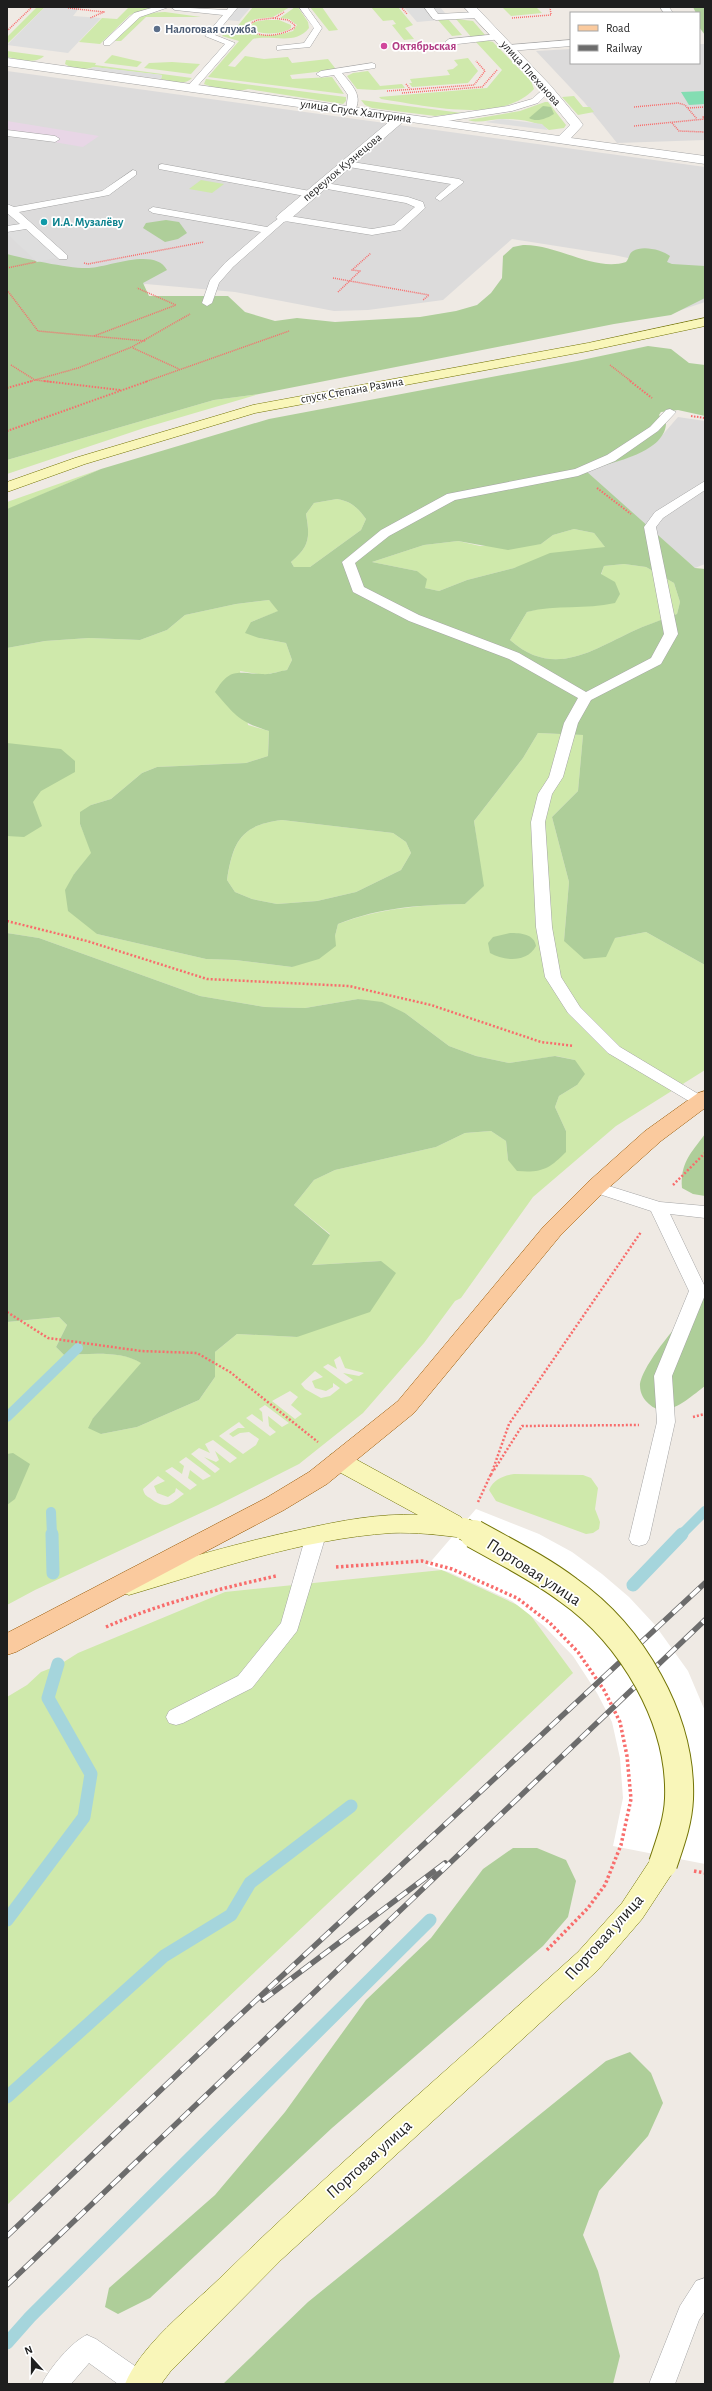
<svg xmlns="http://www.w3.org/2000/svg" width="712" height="2391" viewBox="0 0 712 2391" font-family="'Alegreya Sans',sans-serif">
<rect width="100%" height="100%" fill="#efeae4"/>
<g fill="#dcdbdb">
<path d="M699,44H705V140L617,143L584,102L536,51L571,49V63H699Z"/>
<path d="M7,71L705,167V302L675,312L660,265L614,255L512,239L443,300L368,310L334,311L235,292L146,284L7,308Z"/>
<path d="M678,417L705,421V564L695,568L585,471L630,457L646,449L659,439Z"/>
</g>
<path fill="#e8d6e6" d="M7,121L99,136L83,147L7,134Z"/>
<g fill="#cfe9ab" fill-rule="evenodd">
<path d="M37,7H45L7,44V37Z"/>
<path d="M129,7H152L130,15L100,44L79,42L102,18L117,19Z"/>
<path d="M253,7H290L273,17L256,19L245,23L244,29C258,38 278,36 293,31L297,25L289,19L280,18L295,7H298L308,22L309,28C295,46 272,34 253,39L228,66L235,67L245,56L264,59L288,57L292,63L328,59L335,68L334,70L290,75L292,79L332,77L344,94L208,77L239,41L222,36L229,28H236Z"/>
<path d="M310,7H322L338,30L329,31Z"/>
<path d="M371,7H398L413,25L405,28L414,39L404,40L392,25L396,24L393,20L383,21Z"/>
<path d="M502,7H536L542,13L511,16Z"/>
<path d="M165,12L201,17H146L121,41H115C132,23 139,12 165,12Z"/>
<path d="M448,19L462,35L452,36L438,20Z"/>
<path d="M456,19L473,21L485,35L472,38Z"/>
<path d="M266,20H279L291,25V28C281,35 261,35 251,29L250,26L254,22Z"/>
<path d="M484,40L493,42L531,81L534,89C501,125 423,105 381,99L379,97L487,88L502,70L475,41Z"/>
<path d="M7,51L44,56C35,65 18,59 7,57Z"/>
<path d="M112,55L142,62L137,67L104,63Z"/>
<path d="M468,58L478,71L468,83L412,87L409,83H412L410,79L450,75L447,70L453,69L458,65L454,60Z"/>
<path d="M66,60L96,63L95,65L192,78C185,86 170,81 161,79L162,75L94,67C86,70 73,70 65,64Z"/>
<path d="M172,62L200,64L191,74L144,68L149,63Z"/>
<path d="M368,71L380,86L402,84L405,88L375,90L357,89L347,76L353,73Z"/>
<path d="M206,79L346,97V101L343,104L248,89C235,93 216,89 204,84Z"/>
<path d="M574,96L583,107H590L594,112L578,115L562,97Z"/>
<path d="M361,100L462,113L435,116L372,108L365,105Z"/>
<path d="M545,102H548L566,125L564,128L549,130C538,121 517,119 502,119C490,119 480,124 468,120L520,111Z"/>
<path d="M201,180L224,184L212,193L189,189Z"/>
<path d="M259,394L144,428L7,474V460L214,400Z"/>
<path d="M101,469L11,508L7,509V502Z"/>
<path d="M337,499C352,502 357,507 366,519L361,530L310,567H294L291,562C310,546 310,537 306,514L314,503Z"/>
<path d="M574,529L594,533L606,548L514,568L467,580L439,591L425,588L417,571L372,562L424,545L458,541L480,546L541,544L553,535Z"/>
<path d="M624,564L646,567L674,583L680,602L677,614C662,620 646,625 631,632C588,653 552,677 510,640L527,612L545,607L566,605L615,583L601,575L604,566Z"/>
<path d="M269,600L279,611L251,622L259,638L286,643L292,660L287,670L264,675L240,671L248,725L269,731L268,756L246,763L157,767L142,773L111,799L91,805L80,824L92,853L74,874L97,934L206,959L235,960L292,967L335,936L338,924C381,908 420,905 465,904L483,886L474,821L523,758L538,733L583,735L578,791L552,817L569,882L564,941L615,938L646,932L705,965V1070L616,1126L533,1197L461,1298L455,1301L424,1343L363,1413L299,1464L218,1505L35,1590L7,1605V1322L59,1317L67,1325L56,1347L64,1355C88,1354 121,1350 142,1363L93,1418L101,1434L137,1427L199,1400L215,1377V1352L237,1334L297,1337L381,1261L312,1265L330,1234L294,1205L314,1180L335,1170L436,1147L465,1133L491,1131L506,1141L508,1160L566,1131L555,1107L559,1096L577,1085L575,1060L556,1056L509,1063L476,1056L449,1046L405,1013L358,999L305,1008L265,1007L200,996L39,938L7,933V648L45,641L89,638L140,640L167,630L185,615L236,604ZM340,1356L345,1368L364,1373L359,1376L343,1373L353,1380L346,1384L323,1367L328,1364L337,1369L334,1360ZM315,1371L323,1377L312,1381L315,1388L326,1391L333,1387V1383L340,1388L330,1396L321,1398L305,1389L301,1384ZM290,1391L298,1397L291,1405L302,1414L295,1419L272,1401ZM265,1405L289,1423L282,1427L268,1416L269,1426L276,1432L270,1436L246,1418L252,1414L263,1422L262,1412L259,1409ZM239,1422L245,1428H238L229,1434L233,1437L240,1433L249,1432L259,1439L256,1445L243,1454L219,1436ZM213,1440L237,1458L230,1463L215,1451L219,1460L216,1462L204,1457L220,1469L215,1473L191,1454L199,1448L210,1453L205,1444ZM186,1457L211,1476L203,1480L190,1470L188,1478L197,1485L190,1490L165,1471L172,1467L182,1474L184,1466L179,1462ZM158,1476L165,1481L154,1486L157,1493L168,1497L175,1492L176,1488L184,1494C169,1505 166,1510 150,1498C146,1496 144,1494 143,1489Z"/>
<path d="M282,820L393,833L406,842L411,853L401,870L356,892L317,901L277,904L252,899L235,892L227,880C233,841 241,825 282,820Z"/>
<path d="M514,1474L583,1475L591,1478L598,1488L595,1509L600,1522L599,1529L593,1533L586,1534L496,1501L489,1490C494,1479 503,1476 514,1474Z"/>
<path d="M442,1570L526,1609L573,1673L7,2205V1697L27,1685L41,1672L59,1665L78,1653L225,1592Z"/>
</g>
<g fill="#aece99" fill-rule="evenodd">
<path d="M693,7H705V35L699,27V13H696Z"/>
<path d="M543,106L551,107L554,114C547,118 537,123 529,118Z"/>
<path d="M166,220L179,222L187,233L178,239L165,242L143,228L146,223Z"/>
<path d="M523,245C556,244 595,272 626,262C629,259 629,253 633,251C643,245 662,250 670,256L667,262L672,264L705,266V298L671,315L614,324L259,394L214,400L7,460V254C26,259 70,269 89,268C109,267 155,247 167,270L143,283L149,296H228L245,312L275,321L297,318L335,322L420,317L456,311L477,305L491,293L502,278L503,256L513,247Z"/>
<path d="M648,346L671,349L689,363L705,365V416L678,410L661,412L659,415L666,424C664,454 608,463 586,471L695,568L705,569V965L646,932L615,938L606,957L584,959L564,941L569,882L552,817L578,791L583,735L538,733L523,758L474,821L484,886L465,904C420,905 381,907 338,924L335,936L336,946L319,959L292,967L235,960L206,959L97,934L68,911L65,890L74,874L91,853L80,824V812L91,805L111,799L142,773L157,767L246,763L268,756L269,731C239,722 235,715 215,692C230,667 237,673 262,674C270,675 279,671 287,670L292,660L286,643L259,638L245,633L251,622L278,611L269,600L236,604L185,615L167,630L140,640L89,638L45,641L7,648V509L101,469L269,419L577,361ZM337,499C352,502 357,507 366,519L361,530L310,567H294L291,562C310,546 310,537 306,514L314,503ZM574,529L594,533L605,547L550,553L514,568L467,580L439,591L425,588L427,579L417,571L372,562L424,545L458,541L508,550L541,544L553,535ZM624,564L646,567L674,583L680,602L677,614C661,620 646,625 631,632C588,653 552,677 510,640L527,612C557,604 585,610 615,603L620,594L615,582L601,574L604,566ZM282,820L393,833L406,842L411,853L401,870L356,892L317,901L277,904L252,899L235,892L227,880C233,841 241,825 282,820Z"/>
<path d="M7,743L61,749L75,761V772L41,791L33,802L42,826L24,837L7,836Z"/>
<path d="M7,933L39,938L200,996L265,1007L305,1008L358,999L382,1002L405,1013L449,1046L476,1056L509,1063L555,1056L575,1060L585,1074L577,1085L559,1096L555,1107L566,1131V1152C549,1169 542,1173 517,1171L508,1160L506,1141L491,1131L465,1133L436,1147L335,1170L314,1180L294,1205L330,1235L312,1265L381,1261L396,1273L370,1312L297,1337L237,1334L215,1352V1377L199,1400L137,1427L101,1434L88,1428L93,1418L141,1363C121,1350 88,1354 64,1355L56,1347L67,1325L59,1317L7,1322Z"/>
<path d="M510,933C521,933 534,934 536,946C527,963 504,961 490,953L488,943L493,937Z"/>
<path d="M705,1134V1196L693,1194L682,1188C680,1163 691,1153 705,1134Z"/>
<path d="M705,1297V1386C691,1396 667,1421 649,1404C644,1400 640,1393 640,1386C640,1366 689,1309 705,1297Z"/>
<path d="M13,1453L30,1464L15,1499L7,1505V1454Z"/>
<path d="M513,1848H537L566,1860L576,1881L568,1917L543,1946L332,2128L150,2298L118,2314L105,2307L109,2288L215,2195L285,2112L366,2000L431,1938L483,1869Z"/>
<path d="M630,2052L651,2073L663,2103L648,2136L599,2191L583,2235L598,2271L620,2356L613,2384H223L308,2302L606,2061Z"/>
</g>
<path fill="#83ddb2" d="M705,91V104L689,105L681,92Z"/>
<g fill="#dedede">
<path d="M45,7H80L73,16L101,18L68,53L7,45Z"/>
<path d="M237,7H251L239,21L226,20Z"/>
<path d="M404,7H440L450,19L417,22Z"/>
<path d="M94,67L162,75L161,79L88,69Z"/>
<path d="M502,119L542,124L548,130L485,122Z"/>
<path d="M33,226L66,256L37,262L7,234V231Z"/>
</g>
<path fill="#fff" d="M476,1509L539,1534L572,1552L602,1574L629,1597L655,1625L688,1671L705,1711V1864L613,1846L623,1798L620,1758L612,1722L597,1693L573,1656L544,1626L512,1601L449,1572L427,1566Z"/>
<g fill="none" stroke-linecap="round" stroke-linejoin="round">
<g stroke="#a5d5dc" stroke-width="10">
<path d="M7,1417L78,1348"/>
<path d="M51,1512L52,1535"/>
<path d="M681,1535L705,1511"/>
</g>
<g stroke="#a5d5dc" stroke-width="13">
<path d="M52,1534L53,1573"/>
<path d="M633,1585L682,1534"/>
<path d="M7,1920L84,1817L91,1774L48,1698L58,1664"/>
<path d="M7,2097L164,1956L231,1915L250,1883L351,1806"/>
<path d="M7,2343L30,2317L430,1920"/>
</g>
<g stroke="#a5a5a5" stroke-width="1">
<g id="lane">
<path d="M155,7H169L140,17L110,45H104V41L134,13Z"/>
<path d="M171,7L227,10L229,7H238L215,35L235,43L194,90L186,88L225,44L205,36L223,15L175,10Z"/>
<path d="M299,7H307L322,28L310,47L277,50V46L304,43L314,28Z"/>
<path d="M424,7H433L438,14L477,12L481,15L477,18L436,20L433,19Z"/>
<path d="M660,7H669L673,13H664Z"/>
<path d="M498,34L501,35V39L449,45L445,42L449,39Z"/>
<path d="M571,40V46L509,51L505,48L509,45Z"/>
<path d="M372,63L375,64V68L342,73C352,85 364,96 354,112L351,113L346,110L348,95L334,75L321,77L316,74L321,71Z"/>
<path d="M547,86L552,89L538,103L512,111L428,124L423,121L428,118L508,106L532,99Z"/>
<path d="M7,130L55,136L60,139L55,142L7,136Z"/>
<path d="M346,161L459,179L464,182L440,201L435,198L451,184L343,166L341,164Z"/>
<path d="M162,164L310,191L315,194L310,197L159,169V165Z"/>
<path d="M133,170L136,171V175L109,195L19,212L67,255V259H59L26,229L7,232V226L20,224L7,213V204L14,207L102,191Z"/>
<path d="M320,182L408,197L423,202L425,208L401,230L372,235L285,221L233,267L219,283L212,303L207,306L202,303L210,280L225,263L261,232L153,213L148,210L153,207L267,227L283,215L372,229L394,225L415,207L406,203L316,187V183Z"/>
<path d="M670,409L676,412L658,431L615,461L578,476L455,500L389,536L355,563L364,587L419,615L519,653L586,692L651,658L664,634L644,527L655,512L705,481V490L663,518L656,527L678,634L661,664L591,700L578,723L563,777L552,794L545,822L552,927L561,977L580,1007L620,1047L705,1098V1105L699,1107L608,1053L568,1013L545,977L536,927L531,822L538,794L549,777L564,723L578,698L509,659L409,621L353,592L342,562L381,530L447,494L575,469L607,455L650,427L666,410Z"/>
<path d="M596,1182L660,1202L705,1206V1218L670,1214L705,1287V1295L672,1376L675,1422L649,1539L646,1544L639,1546L632,1544L629,1539L657,1422L654,1376L689,1291L651,1211L590,1191L588,1187L590,1183Z"/>
<path d="M316,1528L323,1530L326,1535L297,1631L252,1688L183,1723L176,1725L169,1723L166,1717L169,1711L238,1676L281,1623L306,1535L309,1530Z"/>
<path d="M705,2278V2311L699,2320L675,2384H649L680,2306L696,2281Z"/>
<path d="M87,2335L96,2339L148,2375L152,2384H118L89,2363L71,2384H42C49,2369 72,2341 87,2335Z"/>
</g>
</g>
<g stroke="#a5a5a5" stroke-width="1">
<path id="street" d="M464,7H476L551,86L581,122L583,125L571,138L705,156V164L404,121L288,221L283,222L276,218L278,215L391,120L7,66V58L559,136L570,125L543,92Z"/>
</g>
<g stroke="#737406" stroke-width="1">
<g id="secondary">
<path d="M705,318V326L588,351L255,413L85,464L7,492V482L75,458L253,405L588,343Z"/>
<path d="M339,1452L348,1455L461,1517L463,1520L473,1523L477,1529L473,1535L464,1538C440,1535 416,1532 391,1533C302,1539 214,1570 129,1595L120,1592L116,1585L120,1578C180,1560 241,1542 303,1529C340,1521 379,1513 418,1515L330,1467L327,1461L330,1455Z"/>
<path d="M663,1853L673,1856L677,1864L673,1872L642,1919L598,1970L281,2260L170,2372L161,2384H125C142,2344 188,2309 219,2279C334,2166 458,2061 578,1952L622,1903L653,1856Z"/>
</g>
</g>
<g stroke="#965702" stroke-width="1">
<path id="primary" d="M705,1091V1108L661,1141L604,1192L560,1236L414,1413L327,1484L284,1510L16,1652L7,1655V1633L266,1498L309,1472L398,1401L544,1226L588,1182L645,1131L698,1093Z"/>
</g>
<g stroke="#f86d6c" stroke-width="1.5" stroke-dasharray="1 1" stroke-linecap="butt">
<path d="M401,7L407,14"/>
<path d="M68,8L104,12L90,18"/>
<path d="M273,18L288,20L295,25L294,28C280,36 258,40 246,26L257,20Z"/>
<path d="M275,18L284,12"/>
<path d="M512,18L551,15L550,7"/>
<path d="M7,31L32,7"/>
<path d="M419,44H429"/>
<path d="M406,84L410,89"/>
<path d="M387,91L474,85L485,71L476,61"/>
<path d="M402,93L482,87L497,70"/>
<path d="M634,107L678,103L685,105L697,119"/>
<path d="M688,108L705,107"/>
<path d="M672,123L679,131L705,132"/>
<path d="M634,126L705,119L703,117H705"/>
<path d="M84,263L88,264L204,242"/>
<path d="M7,268L36,262"/>
<path d="M333,278L429,295L423,300"/>
<path d="M7,290L38,331L146,341"/>
<path d="M338,292L360,271L352,270L371,253"/>
<path d="M94,336L176,305L137,288"/>
<path d="M133,348L179,369"/>
<path d="M11,365L35,380L52,382"/>
<path d="M610,365L632,382"/>
<path d="M28,382L78,368L132,347L190,314"/>
<path d="M145,382L289,331"/>
</g>
<g stroke="#f86d6c" stroke-width="2" stroke-dasharray="1.5 1.5" stroke-linecap="butt">
<path d="M44,381L120,390"/>
<path d="M630,381L652,398"/>
<path d="M7,388L32,381"/>
<path d="M691,416L705,418"/>
<path d="M7,431L148,381"/>
<path d="M597,488L631,514"/>
</g>
<g stroke="#f86d6c" stroke-width="2.5" stroke-dasharray="2 2" stroke-linecap="butt">
<path d="M7,921L87,941L207,979L349,986L431,1005L541,1042L574,1046"/>
<path d="M673,1185L705,1153"/>
<path d="M7,1312L48,1338L141,1351L197,1353L230,1372L318,1442"/>
<path d="M693,1417L705,1414"/>
<path d="M494,1470L522,1426L639,1425"/>
<path d="M491,1475L509,1424L641,1232"/>
<path d="M478,1502L491,1474"/>
</g>
<g stroke="#f86d6c" stroke-width="3.5" stroke-dasharray="2.5 2.5" stroke-linecap="butt">
<path d="M336,1567L422,1561L452,1569L517,1598L550,1623L578,1652L604,1690L620,1722L627,1756L631,1799L621,1845L605,1885L588,1908L547,1950"/>
<path d="M106,1627C160,1603 219,1589 276,1576"/>
<path d="M694,1871L705,1873"/>
</g>
<use href="#lane" fill="#fff" fill-rule="evenodd"/>
<use href="#street" fill="#fff" fill-rule="evenodd"/>
<use href="#secondary" fill="#f9f6b9" fill-rule="evenodd"/>
<use href="#primary" fill="#faca9e" fill-rule="evenodd"/>
<g stroke="#6c6c6c" stroke-width="5.5">
<g id="rail">
<path d="M263,2000L445,1863"/>
<path d="M7,2236L225,2029L705,1583"/>
<path d="M7,2285L705,1620"/>
</g>
</g>
<use href="#rail" stroke="#fff" stroke-width="4" stroke-dasharray="12" stroke-linecap="butt"/>
<g stroke="#737406" stroke-width="23" stroke-linecap="butt">
<path id="secondary-bridge-far1" d="M464,1529L476,1535"/>
</g>
<g stroke="#737406" stroke-width="30" stroke-linecap="butt">
<path id="secondary-bridge" d="M474,1534C506,1552 539,1568 568,1590C632,1635 682,1719 679,1799C678,1822 670,1843 663,1864"/>
</g>
<use href="#secondary-bridge-far1" stroke="#f9f6b9" stroke-width="22"/>
<use href="#secondary-bridge" stroke="#f9f6b9" stroke-width="28"/>
</g>
<circle fill="#5c6f8a" stroke="#fff" stroke-width="1.5" cx="157" cy="29" r="4"/>
<circle fill="#d1479c" stroke="#fff" stroke-width="1.5" cx="384" cy="46" r="4"/>
<circle fill="#0f9aa8" stroke="#fff" stroke-width="1.5" cx="44" cy="222" r="4"/>
<g text-anchor="middle" dominant-baseline="central" stroke-width="3.5" stroke-linejoin="round" paint-order="stroke">
<g font-size="12" font-weight="bold" fill="#4e5e75" stroke="#fff" text-anchor="start">
<text x="165" y="29">Налоговая служба</text>
</g>
<g font-size="12" font-weight="bold" fill="#b23c85" stroke="#fff" text-anchor="start">
<text x="392" y="46">Октябрьская</text>
</g>
<g font-size="12" fill="#1e1e1e" stroke="#fff">
<text transform="translate(531 73) rotate(48)">улица Плеханова</text>
<text transform="translate(356 111) rotate(8)">улица Спуск Халтурина</text>
<text transform="translate(342 167) rotate(-40)">переулок Кузнецова</text>
<text transform="translate(352 390) rotate(-10)">спуск Степана Разина</text>
</g>
<g font-size="12" font-weight="bold" fill="#0d838f" stroke="#fff" text-anchor="start">
<text x="52" y="222">И.А. Музалёву</text>
</g>
<g font-size="17" fill="#1e1e1e" stroke="#fff">
<text transform="translate(534 1572) rotate(33)">Портовая улица</text>
<text transform="translate(604 1937) rotate(-48)">Портовая улица</text>
<text transform="translate(369 2159) rotate(-42)">Портовая улица</text>
</g>
</g>
<rect width="712" height="2391" fill="none" stroke="#1e1e1e" stroke-width="16"/>
<rect x="570" y="12" width="130" height="52" fill="#ffffff" stroke="#a5a5a5"/>
<rect x="578" y="25" width="20" height="6" fill="#faca9e" stroke="#a5a5a5"/>
<text x="606" y="32" font-size="12" fill="#1e1e1e">Road</text>
<rect x="578" y="45" width="20" height="6" fill="#6c6c6c" stroke="#a5a5a5"/>
<text x="606" y="52" font-size="12" fill="#1e1e1e">Railway</text>
<g transform="translate(32 2359) rotate(339)" stroke="#ffffff" stroke-width="3" paint-order="stroke">
<path d="M0-3L7 15L0 10L-7 15Z" fill="#1e1e1e"/>
<text y="-6" font-size="11" font-weight="bold" text-anchor="middle" fill="#1e1e1e">N</text>
</g>
</svg>
